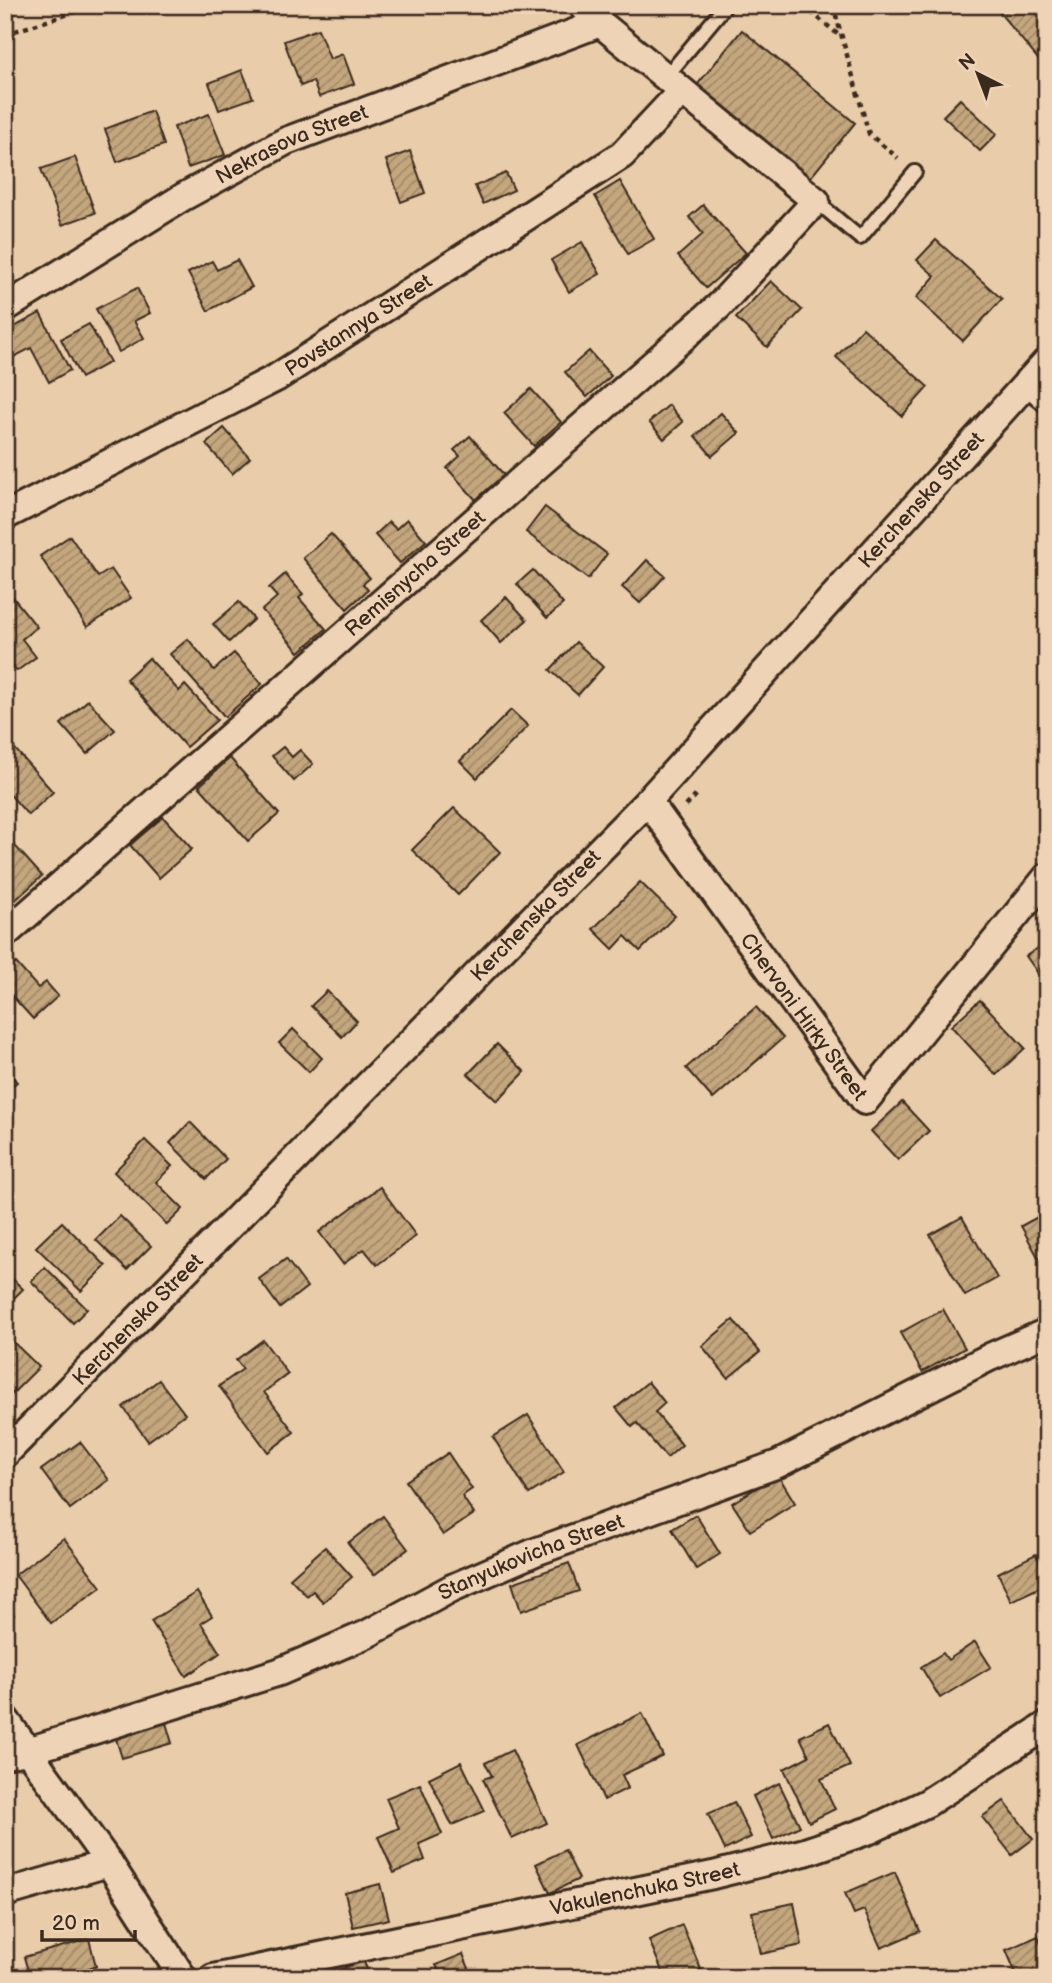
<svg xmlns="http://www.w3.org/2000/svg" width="1052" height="1983" viewBox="0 0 1052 1983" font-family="'Balsamiq Sans',sans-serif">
<defs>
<pattern id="building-hatch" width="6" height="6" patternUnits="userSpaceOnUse" patternTransform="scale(1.75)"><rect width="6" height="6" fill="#c5a77e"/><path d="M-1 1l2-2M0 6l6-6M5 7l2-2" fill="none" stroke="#a18867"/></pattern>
</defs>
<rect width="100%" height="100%" fill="#e9ccaa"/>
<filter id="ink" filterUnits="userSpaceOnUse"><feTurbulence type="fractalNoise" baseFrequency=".0143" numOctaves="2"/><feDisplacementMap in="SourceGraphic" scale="14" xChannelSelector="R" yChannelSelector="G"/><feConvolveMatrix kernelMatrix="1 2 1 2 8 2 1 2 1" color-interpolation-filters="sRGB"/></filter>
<g filter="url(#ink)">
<g fill="url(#building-hatch)" stroke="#3b2a1e" stroke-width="2">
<path d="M996,5H1047V70L995,7Z"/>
<path d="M318,29L330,59L343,54L354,84L319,97L313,81L301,86L284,41Z"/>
<path d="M742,30L855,123L810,178L697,85Z"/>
<path d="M242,70L253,98L219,110L209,83Z"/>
<path d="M960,99L997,134L980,151L943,116Z"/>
<path d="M152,111L164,145L117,162L105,129Z"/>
<path d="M209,114L225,155L188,168L174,127Z"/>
<path d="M410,151L425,193L401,202L386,160Z"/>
<path d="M75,157L95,213L62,225L41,169Z"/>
<path d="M506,173L514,190L483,204L475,186Z"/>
<path d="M620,181L654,239L628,254L595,196Z"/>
<path d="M703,205L746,253L706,288L678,256L703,234L689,217Z"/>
<path d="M936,240L1002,299L963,341L916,298L935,276L917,260Z"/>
<path d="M582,242L600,274L569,292L551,260Z"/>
<path d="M237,260L252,287L208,311L188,273L212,261L217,270Z"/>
<path d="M771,281L802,310L767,347L736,318Z"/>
<path d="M137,288L150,313L134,321L144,338L119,352L96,309Z"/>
<path d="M40,313L70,370L49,382L31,348L8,360L5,354V332Z"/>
<path d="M89,324L110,362L81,378L61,339Z"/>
<path d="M863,328L928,387L902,416L836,357Z"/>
<path d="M589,351L611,376L587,397L565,372Z"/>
<path d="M531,389L561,422L534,446L504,413Z"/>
<path d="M669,405L683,422L664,439L649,422Z"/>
<path d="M721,413L739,433L712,456L695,436Z"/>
<path d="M224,428L250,458L232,474L206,444Z"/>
<path d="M470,436L504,475L476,500L447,468L460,456L454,450Z"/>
<path d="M545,507L607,554L588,579L526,532Z"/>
<path d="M407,519L426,541L400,563L375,535L389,522L396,529Z"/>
<path d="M331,534L370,578L363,584L368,590L347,609L303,558Z"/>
<path d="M70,536L98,577L111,569L131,598L87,627L40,556Z"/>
<path d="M647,560L665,576L640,603L622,587Z"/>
<path d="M533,570L563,604L547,618L517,584Z"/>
<path d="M285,574L303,594L299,598L326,629L299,652L262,610L277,597L269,588Z"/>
<path d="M8,591L37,627L22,639L36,657L17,671L5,657V593Z"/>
<path d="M506,597L527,620L501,643L481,620Z"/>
<path d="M239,602L254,619L229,642L213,624Z"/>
<path d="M188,639L214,670L234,653L262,684L225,717L170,654Z"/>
<path d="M576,642L603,667L578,695L550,670Z"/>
<path d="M149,658L179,691L185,685L217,720L186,747L126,679Z"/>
<path d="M88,700L115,730L87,754L61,724Z"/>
<path d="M511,710L528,726L477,778L460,761Z"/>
<path d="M7,740L53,792L28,815L5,789Z"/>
<path d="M283,747L292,757L300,750L313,764L294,781L272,756Z"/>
<path d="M230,758L279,814L248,841L199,786Z"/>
<path d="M454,808L500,852L458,895L412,850Z"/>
<path d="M163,817L192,849L159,878L130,845Z"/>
<path d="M8,838L42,876L10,905L5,899V840Z"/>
<path d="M640,882L675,916L640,951L625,936L613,949L593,929Z"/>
<path d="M1047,942V986L1026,956Z"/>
<path d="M16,963L38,988L46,982L58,996L33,1019L5,988V973Z"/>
<path d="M327,991L357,1021L342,1037L311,1006Z"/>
<path d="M980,1000L1025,1048L996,1075L951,1026Z"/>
<path d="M756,1007L783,1038L713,1099L686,1068Z"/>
<path d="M293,1029L322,1058L309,1072L279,1043Z"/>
<path d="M497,1044L525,1072L497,1101L468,1074Z"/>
<path d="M5,1068L17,1082L5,1092Z"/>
<path d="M902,1102L929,1131L898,1160L871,1131Z"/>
<path d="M190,1122L226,1159L206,1179L170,1143Z"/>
<path d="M145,1140L172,1166L156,1182L183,1209L167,1225L114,1172Z"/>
<path d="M380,1187L416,1236L377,1265L364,1249L343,1264L319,1232Z"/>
<path d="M1047,1212V1255L1039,1259L1021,1226Z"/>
<path d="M120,1216L151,1246L127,1270L96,1240Z"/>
<path d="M962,1217L997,1278L965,1296L930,1235Z"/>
<path d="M62,1222L106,1266L81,1291L36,1247Z"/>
<path d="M286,1259L307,1287L280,1308L259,1279Z"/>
<path d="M45,1267L87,1309L73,1323L31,1281Z"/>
<path d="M5,1272L23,1289L6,1306L5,1305Z"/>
<path d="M943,1309L965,1348L922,1372L900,1333Z"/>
<path d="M733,1320L760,1352L728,1378L702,1346Z"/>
<path d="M5,1334L39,1367L10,1396L5,1391Z"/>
<path d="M263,1340L288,1374L264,1392L294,1432L268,1452L219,1386L243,1369L236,1360Z"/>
<path d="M159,1380L185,1414L148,1441L123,1407Z"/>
<path d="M648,1382L665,1403L655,1412L682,1445L667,1458L637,1423L632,1427L616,1408Z"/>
<path d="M528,1415L564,1472L529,1494L493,1437Z"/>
<path d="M80,1442L109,1480L70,1509L41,1470Z"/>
<path d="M448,1453L472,1489L462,1496L474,1514L443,1535L406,1481Z"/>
<path d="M778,1475L795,1503L750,1531L732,1503Z"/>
<path d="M696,1515L720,1554L696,1569L672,1529Z"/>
<path d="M383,1516L408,1549L374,1575L348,1543Z"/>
<path d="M64,1538L101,1587L51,1623L15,1575Z"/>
<path d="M325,1547L352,1577L323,1602L313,1591L307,1596L290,1578Z"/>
<path d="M1036,1554L1047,1578V1584L1011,1601L998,1573Z"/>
<path d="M569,1563L579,1591L521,1611L512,1583Z"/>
<path d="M197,1592L212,1616L201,1623L220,1653L186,1676L151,1621Z"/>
<path d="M5,1603L14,1615L5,1621Z"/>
<path d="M975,1642L991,1667L940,1698L921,1667L943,1653L948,1660Z"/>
<path d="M642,1713L663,1756L622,1775L628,1788L604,1800L578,1745Z"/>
<path d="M166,1723L172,1743L122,1758L116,1739Z"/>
<path d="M829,1723L850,1766L821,1779L835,1809L809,1822L784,1769L809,1756L800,1737Z"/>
<path d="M512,1750L547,1823L512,1839L483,1779L492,1776L485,1763Z"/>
<path d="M461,1762L485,1811L452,1825L429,1778Z"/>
<path d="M779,1783L800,1826L773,1839L753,1796Z"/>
<path d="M420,1784L442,1834L419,1844L425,1860L394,1873L378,1837L399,1828L386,1798Z"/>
<path d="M1004,1801L1033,1839L1012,1855L982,1817Z"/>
<path d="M734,1802L751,1837L725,1850L708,1814Z"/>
<path d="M565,1850L579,1879L550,1893L536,1864Z"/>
<path d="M895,1872L920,1931L881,1948L864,1910L854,1914L845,1893Z"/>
<path d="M380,1884L389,1919L353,1927L345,1893Z"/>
<path d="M794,1903L802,1945L761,1954L752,1912Z"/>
<path d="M682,1925L703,1974L695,1978H665L649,1940Z"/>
<path d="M1038,1936L1045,1953L1047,1952V1978H1018L1006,1950Z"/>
<path d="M89,1939L96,1966L54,1978H30L24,1957Z"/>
<path d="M463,1954L473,1978H442L436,1965Z"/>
<path d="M363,1960L371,1978H335L333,1973Z"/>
</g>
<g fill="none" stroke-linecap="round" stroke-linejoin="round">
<g stroke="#3b2a1e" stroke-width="18">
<g id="lane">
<path d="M666,77L726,5"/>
<path d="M816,201L860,238L915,172"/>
</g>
</g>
<g stroke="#3b2a1e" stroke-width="32">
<g id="street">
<path id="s1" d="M5,308L183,197L286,141L600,23"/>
<path d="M1028,381L1047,398"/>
<path id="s2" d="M5,516L276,378L622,155L682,91"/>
<path id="s3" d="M648,801L865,1101L1047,877"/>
<path id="s4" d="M5,934L719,306L816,201L600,23L582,5"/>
<path id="s5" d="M5,1454L648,801L1047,361"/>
<path d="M5,1719L109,1863L183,1978"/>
<path id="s6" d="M5,1755L28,1751L279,1672L367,1634L452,1588L535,1552L778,1464L990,1357L1047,1332"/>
<path d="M5,1893L109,1863"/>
<path id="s7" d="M213,1978L713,1875L805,1852L870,1830L927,1803L1047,1725"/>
</g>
</g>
<g stroke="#3b2a1e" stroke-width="4.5" stroke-dasharray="5 5" stroke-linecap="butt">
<path d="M803,5L841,37"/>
<path d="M833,5L869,134L898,158"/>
<path d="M5,34L98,5"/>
<path d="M686,806L699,792"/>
</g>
<use href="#lane" stroke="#efd3b6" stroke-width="12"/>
<use href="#street" stroke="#efd3b6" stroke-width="26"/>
</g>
</g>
<g text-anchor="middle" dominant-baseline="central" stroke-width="5" stroke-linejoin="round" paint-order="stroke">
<g font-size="21" fill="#3b2a1e" stroke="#efd3b6">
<text stroke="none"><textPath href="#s1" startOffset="331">Nekrasova Street</textPath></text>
<text stroke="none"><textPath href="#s2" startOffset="402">Povstannya Street</textPath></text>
<text stroke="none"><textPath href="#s5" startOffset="1323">Kerchenska Street</textPath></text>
<text stroke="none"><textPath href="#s4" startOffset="546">Remisnycha Street</textPath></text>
<text stroke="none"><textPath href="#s5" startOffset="756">Kerchenska Street</textPath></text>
<text stroke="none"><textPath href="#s3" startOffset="266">Chervoni Hirky Street</textPath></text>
<text stroke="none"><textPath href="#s5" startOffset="189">Kerchenska Street</textPath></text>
<text stroke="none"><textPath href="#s6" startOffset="564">Stanyukovicha Street</textPath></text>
<text stroke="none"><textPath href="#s7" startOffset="441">Vakulenchuka Street</textPath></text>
</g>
</g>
<rect width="1052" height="1983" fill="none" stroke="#efd3b6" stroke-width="28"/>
<rect x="14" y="14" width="1024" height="1955" fill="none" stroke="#3b2a1e" stroke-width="2.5" filter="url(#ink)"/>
<g transform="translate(978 74) rotate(318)" stroke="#efd3b6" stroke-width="5" paint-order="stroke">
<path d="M0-5L12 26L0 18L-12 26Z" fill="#3b2a1e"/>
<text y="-10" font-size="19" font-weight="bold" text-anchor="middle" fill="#3b2a1e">N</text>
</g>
<path d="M42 1930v10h93v-10" fill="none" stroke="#3b2a1e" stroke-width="3.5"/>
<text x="52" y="1930" font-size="21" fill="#3b2a1e" stroke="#efd3b6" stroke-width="5" paint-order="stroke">20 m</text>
</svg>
